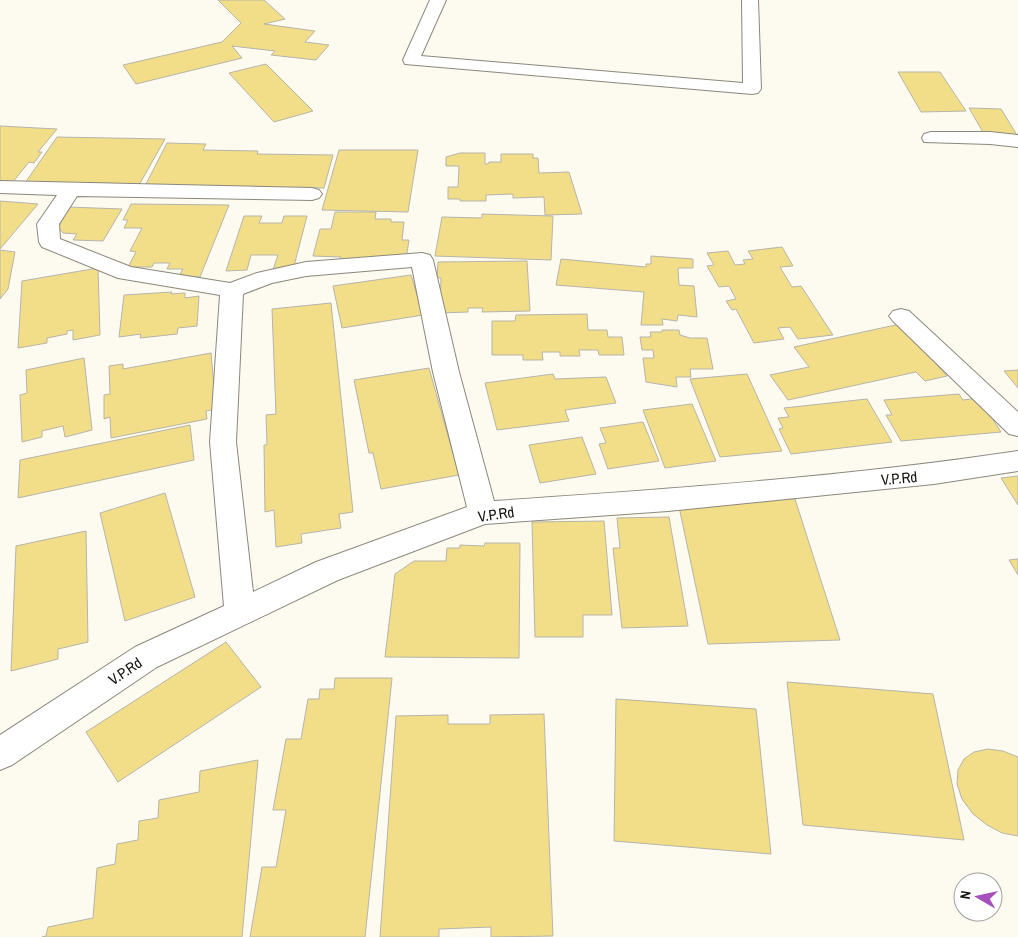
<svg xmlns="http://www.w3.org/2000/svg" width="1018" height="937" viewBox="0 0 1018 937" font-family="'Archivo Narrow',sans-serif">
<rect width="100%" height="100%" fill="#fdfbef"/>
<g fill="#f2de89" stroke="#b7b4a9">
<path d="M218,0H264L285,19L264,24L315,31L305,42L329,45L316,60L271,55L275,51L232,46L242,58L136,84L123,65L222,42L241,23Z"/>
<path d="M266,64L313,111L274,122L229,73Z"/>
<path d="M898,72H940L966,111L921,112Z"/>
<path d="M969,108L1001,109L1017,135L984,134Z"/>
<path d="M0,126L57,129L38,152H42L34,163L29,162L12,183L0,182Z"/>
<path d="M57,137L165,139L139,185L25,183Z"/>
<path d="M167,143L206,144L203,150L258,151L257,154L333,155L324,188L145,186Z"/>
<path d="M339,150H418L408,212L322,210Z"/>
<path d="M460,153H485V164H488L489,162H501V154H533V158H538L539,173L569,172L582,214L545,215L544,197L513,198V194L486,195V201H460V199H448V187H458L459,166H446V157Z"/>
<path d="M0,201L38,204L0,249Z"/>
<path d="M131,204L229,205L200,277L179,276L183,269H167L170,263H154L152,267H128L136,252L130,251L142,228H124L128,220H123Z"/>
<path d="M68,207L122,209L103,241L73,240L77,234L63,233L58,227L61,223L58,222Z"/>
<path d="M335,212H376L375,219H391V222H404L402,240H409L406,259L339,261L341,257L313,256L320,229H331Z"/>
<path d="M482,214L553,216L551,260L435,256L442,217L482,218Z"/>
<path d="M244,216H262L259,223H282L284,216H307L293,270H273L278,255H251L247,270L226,271Z"/>
<path d="M782,247L793,266L780,267L792,287L801,286L833,335L798,339L790,327L778,328L784,339L754,343L736,309L732,310L726,301L736,299L729,286L719,287L707,266L714,265L707,253L728,251L735,265L745,264L743,260L753,259L748,251Z"/>
<path d="M0,250L15,252L8,289L0,299Z"/>
<path d="M651,256L693,259V268H678L679,285L694,286L697,317L678,315L677,321L662,319L663,325H641L644,292L556,285L561,259L646,267V264H651Z"/>
<path d="M527,261L530,311L482,312L483,308H468V312L440,313L441,278H437L438,262Z"/>
<path d="M98,268L100,335L73,340V330L67,331V334L47,338V343L18,348L22,281Z"/>
<path d="M411,275L423,315L342,328L333,286Z"/>
<path d="M172,292L171,294L185,293V298L199,296L197,326L178,328L177,334L140,338L141,334L119,337L124,295Z"/>
<path d="M331,303L353,512L339,514L341,528L301,534L302,543L276,547L274,510L265,512L264,445H267L266,415L276,414L272,309Z"/>
<path d="M587,314L588,330H607L608,337H622L624,355H599L598,350H579L580,356H560V352H542L543,360H523V355H492V321H515L516,315Z"/>
<path d="M900,324L947,376L925,381L916,372L788,400L770,375L809,367L794,347Z"/>
<path d="M662,330H679L680,335L690,338H707L713,369H690L691,377H676L677,387L646,382L643,358H654L653,350H642L640,337H651L650,332H662Z"/>
<path d="M211,353L216,409L206,411L207,419L111,438L110,417L104,419V395L110,394L109,366L123,364V369Z"/>
<path d="M84,358L92,430L65,437L63,426L42,431V437L22,442L20,395L27,393L26,370Z"/>
<path d="M429,368L459,475L381,489L373,453H369L354,380Z"/>
<path d="M1018,370V388L1004,371Z"/>
<path d="M553,374L555,379L606,377L616,403L565,410L569,421L497,430L485,383Z"/>
<path d="M747,374L782,451L720,457L690,379Z"/>
<path d="M959,394L963,400L979,398L1001,432L901,441L886,415H892L884,400Z"/>
<path d="M867,399L892,442L791,454L779,429L783,428L778,418L789,417L784,408Z"/>
<path d="M692,404L716,461L665,468L643,410Z"/>
<path d="M643,422L659,461L608,469L599,444L606,443L600,428Z"/>
<path d="M190,425L194,460L18,498L20,460Z"/>
<path d="M582,437L596,474L540,483L529,445Z"/>
<path d="M1018,476V505L1001,478Z"/>
<path d="M165,493L195,597L125,621L100,513Z"/>
<path d="M795,499L840,640L708,644L678,502Z"/>
<path d="M669,517L688,626L622,628L613,548H620L617,518Z"/>
<path d="M604,521L612,615H583V637H535L532,522Z"/>
<path d="M86,531L88,642L58,649V659L11,671L16,546Z"/>
<path d="M485,543H520L519,658L385,657L395,574L414,561H446L447,548H460V545L484,546Z"/>
<path d="M1018,559V575L1009,560Z"/>
<path d="M226,642L261,687L118,782L86,732Z"/>
<path d="M335,678H392L365,937H250L262,867H276L286,810H273L286,739H301L308,699H319L320,689H334Z"/>
<path d="M787,682L933,694L964,840L803,825Z"/>
<path d="M616,699L756,709L771,854L614,841Z"/>
<path d="M544,714L553,936L491,937V927L439,929V937H380L396,716L448,715V724H490V715Z"/>
<path d="M988,749L1003,751L1018,757V836L1002,833L987,825L973,814L962,799L957,784L958,770L964,759L974,752Z"/>
<path d="M258,760L242,937H42L46,936L48,927L93,918L97,868L115,864L117,844L138,840L139,821L158,818L159,800L199,792L200,771Z"/>
</g>
<g fill="none" stroke-linecap="round" stroke-linejoin="round">
<g stroke="#8a887d" stroke-width="2">
<g id="minor">
<path d="M430,0H446L421,56L743,83L742,0H758L761,89L758,93L752,94L405,64L403,60Z"/>
<path d="M931,132H990L1018,135V147L990,144L924,142L922,138L924,134Z"/>
<path d="M0,181L312,188L319,190L322,194L319,198L312,200L77,196L59,224L60,239L131,267L230,283L257,273L306,262L422,253L430,255L433,260L459,372L494,501C669,489 845,477 1018,451V471L934,484L668,511L485,524L338,580L157,667L12,765L0,770V735L135,647L224,606L210,442L220,295L118,278L42,247L39,242L37,224L57,195L0,193ZM412,267L433,372L467,507L316,562L253,592L236,442L243,294L272,283L306,276Z"/>
<path d="M901,309L909,311L1018,412V436L1009,434L893,321L889,316L893,311Z"/>
</g>
</g>
<use href="#minor" fill="#fff" fill-rule="evenodd"/>
</g>
<g text-anchor="middle" dominant-baseline="central" stroke-width="4" stroke-linejoin="round" paint-order="stroke">
<g font-size="15" fill="#13120e" stroke="#fff">
<text transform="translate(899 478) rotate(-5)">V.P.Rd</text>
<text transform="translate(496 514) rotate(-8)">V.P.Rd</text>
<text transform="translate(125 671) rotate(-34)">V.P.Rd</text>
</g>
</g>
<g transform="translate(978 897) rotate(279)"><circle r="24" fill="#ffffff" stroke="#a1a09f"/>
<path d="M0-4L9 19L0 12L-9 19Z" fill="#a750bd"/>
<text y="-8" font-size="14" font-weight="bold" text-anchor="middle" fill="#13120e">N</text>
</g>
</svg>
